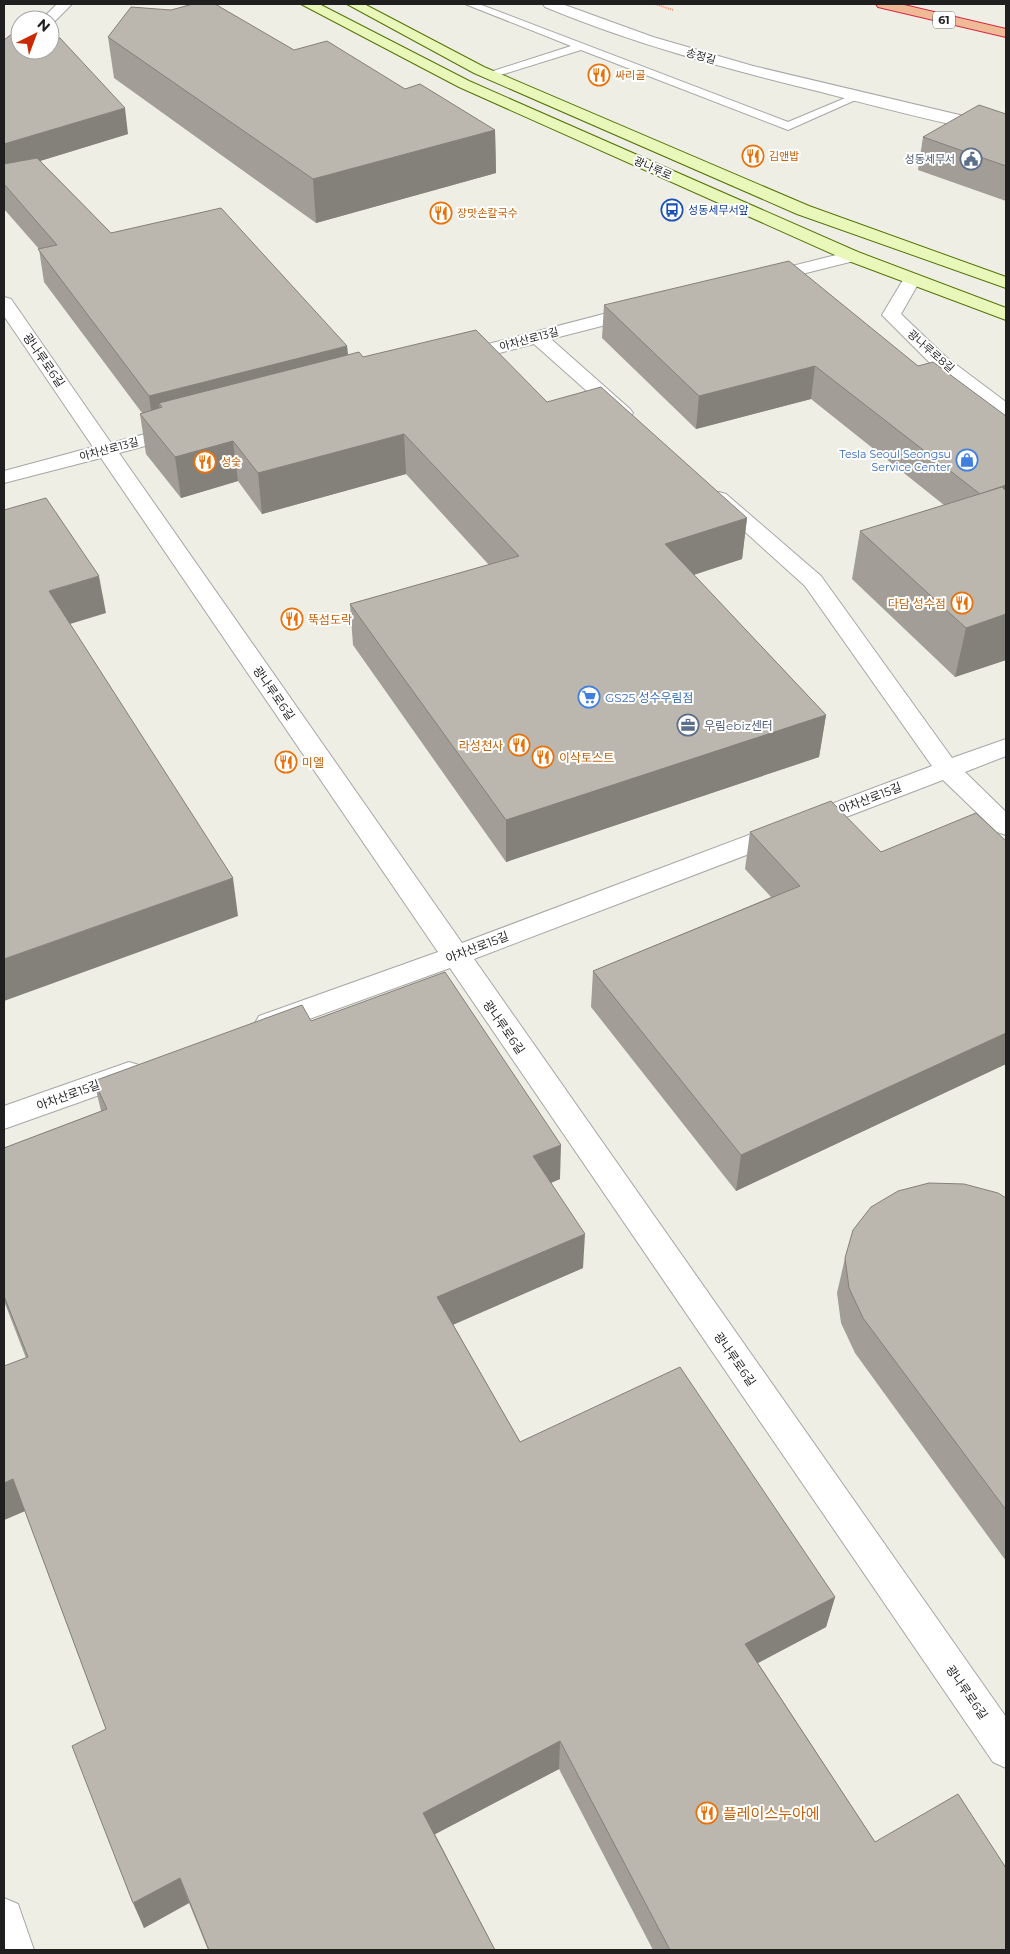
<svg xmlns="http://www.w3.org/2000/svg" width="1010" height="1954" viewBox="0 0 1010 1954" font-family="Montserrat,'Noto Sans KR',sans-serif">
<rect width="100%" height="100%" fill="#efeee5"/>
<g fill="none" stroke-linecap="round" stroke-linejoin="round">
<g stroke="#a6a6a6" stroke-width="2">
<path id="service" d="M465,4H479L788,122L850,96L854,95L860,98L788,130L581,50L491,78L487,77V73L571,46Z"/>
</g>
<g stroke="#a6a6a6" stroke-width="2">
<g id="minor">
<path d="M57,4H72L53,23L50,24V20H41Z"/>
<path d="M543,4H562L653,37L753,66L1006,126V136C944,124 882,108 821,92C727,69 634,44 545,7Z"/>
<path d="M852,251L858,252L861,256L858,260L762,284L756,283L753,279L756,275Z"/>
<path d="M912,274L918,275L921,279L901,314L946,357L1006,402V417L999,415L932,365L882,315L906,275Z"/>
<path d="M4,297L11,299L111,443L179,425L186,427L189,431L186,435L119,453L462,943L932,766L805,586L712,502L708,498L712,494L719,492L726,494L821,576L952,758L1006,739V756L965,772L1006,812V835L997,832L943,780L474,959L1006,1717V1768L993,1762L450,968L279,1030L269,1034L259,1030L255,1023L259,1016L438,952L101,458L4,483V471L93,447L4,316Z"/>
<path d="M638,305L645,307L647,311L645,315L551,339L630,409L633,413L630,417L623,419L616,417L534,344L457,364L450,362L447,358L450,354Z"/>
<path d="M129,1062L139,1065L143,1073L139,1081L4,1129V1106Z"/>
<path d="M4,1898L18,1904L34,1950H4Z"/>
</g>
</g>
<g stroke="#537407" stroke-width="2">
<g id="secondary">
<path d="M301,4H319L469,81L858,252L1006,308V320L846,260L459,87Z"/>
<path d="M347,4H364L484,67L809,206L1006,277V288L797,214L474,73Z"/>
</g>
</g>
<g stroke="#d72843" stroke-width="2">
<path id="trunk" d="M876,4H900L1006,29V37L878,7Z"/>
</g>
<path stroke="#f7966e" stroke-width="2" stroke-dasharray="1 1" stroke-linecap="butt" d="M655,4L673,10"/>
<use href="#service" fill="#fff" fill-rule="evenodd"/>
<use href="#minor" fill="#fff" fill-rule="evenodd"/>
<use href="#secondary" fill="#e9f8ba" fill-rule="evenodd"/>
<use href="#trunk" fill="#f0ba96" fill-rule="evenodd"/>
</g>
<g fill="#a29d96">
<path d="M108,37L294,50L405,89L495,130L496,173L316,223L114,78Z"/>
<path d="M4,40L128,134L40,161L111,233L347,346L348,355L363,357L547,402L747,518L742,559L694,575L826,715L819,757L506,862L353,645L350,604L489,565L406,474L262,514L238,481L181,498L146,454L140,414L142,413L44,282L39,249L4,209Z"/>
<path d="M1006,114V201L918,170L923,137Z"/>
<path d="M604,305L918,366L1006,416V660L955,677L852,579L860,531L944,505L811,399L696,429L602,338Z"/>
<path d="M750,832L881,852L1006,841V1064L736,1191L591,1007L593,971L771,897L745,869Z"/>
<path d="M311,1021L560,1179L551,1183L583,1268L453,1324L520,1442L835,1597L826,1627L758,1663L875,1842L1006,1950H653L559,1769L435,1834L495,1950H208L189,1903L144,1928L106,1729L25,1511L4,1520L26,1358L4,1301V1148L101,1111L94,1081Z"/>
<path d="M1006,1198V1561L855,1353L841,1323L837,1293L845,1258Z"/>
</g>
<g fill="#84807a">
<path d="M125,108L128,134L4,172V144Z"/>
<path d="M495,130L496,173L316,223L313,179Z"/>
<path d="M347,346L350,379L159,403L162,428L154,430L149,396Z"/>
<path d="M815,366L811,399L696,429L699,396Z"/>
<path d="M404,434L406,474L262,514L258,473Z"/>
<path d="M233,441L238,481L181,498L175,457Z"/>
<path d="M1006,485V517L980,494Z"/>
<path d="M747,518L742,559L662,585L665,544Z"/>
<path d="M99,576L106,613L57,628L49,591Z"/>
<path d="M1006,614V660L955,677L966,628Z"/>
<path d="M826,715L819,757L506,862V820Z"/>
<path d="M233,878L238,916L4,1001V959Z"/>
<path d="M1006,1033V1064L736,1191L741,1155Z"/>
<path d="M561,1145L560,1179L533,1190V1156Z"/>
<path d="M585,1234L583,1268L439,1331L437,1297Z"/>
<path d="M13,1479L25,1511L4,1520V1483Z"/>
<path d="M835,1597L826,1627L739,1673L745,1644Z"/>
<path d="M560,1741L559,1769L426,1839L423,1813Z"/>
<path d="M180,1878L189,1903L144,1928L133,1903Z"/>
</g>
<g fill="#bcb7ae" stroke="#84807a">
<path d="M193,4H215L294,50L327,41L405,89L420,84L495,130L313,179L108,37L131,7L171,10Z"/>
<path d="M13,33L20,34V50H50V37L60,38L125,108L4,144V40Z"/>
<path d="M979,105L1006,114V166L923,137Z"/>
<path d="M37,158L111,233L221,208L347,346L149,396L38,249L57,245L4,184V164Z"/>
<path d="M789,261L918,366L933,362L1006,416V485L980,494L815,366L699,396L604,305Z"/>
<path d="M476,330L547,402L601,387L747,518L665,544L826,715L506,820L350,604L519,556L404,434L258,473L233,441L175,457L140,414L162,407L159,403L359,352L363,357Z"/>
<path d="M1002,487L1006,491V614L966,628L860,531Z"/>
<path d="M46,498L99,576L49,591L233,878L4,959V510Z"/>
<path d="M831,801L881,852L976,813L1006,841V1033L741,1155L593,971L800,886L750,832Z"/>
<path d="M445,972L561,1145L533,1156L585,1234L437,1297L520,1442L680,1367L835,1597L745,1644L875,1842L958,1794L1006,1868V1950H670L560,1741L423,1813L495,1950H209L180,1878L133,1903L72,1746L106,1729L13,1479L4,1483V1366L28,1357L4,1296V1148L107,1109L94,1081L302,1005L311,1021Z"/>
<path d="M929,1183L964,1184L998,1193L1006,1198V1510L863,1318L849,1288L845,1258L853,1230L871,1207L898,1191Z"/>
</g>
<defs>
<g id="restaurant-ring" transform="scale(1.125)"><circle r="9.5" fill="#fff" stroke="#e8710a" stroke-width="1.5"/><path d="M-5-6h1v4h1v-4h1v4h1v-4h1v5L-1.5 .5V6h-2V.5L-5-1ZM5-6V6H3V1.5H1.5Q1.5-4 5-6Z" fill="#e8710a"/></g>
<g id="civic-ring" transform="scale(1.125)"><circle r="9.5" fill="#fff" stroke="#5c6f8a" stroke-width="1.5"/><path d="M-.6-6.5H3V-4.5H.6V-3L4-1V1h2V6H-6V1h2V-1L-.6-3ZM-1.2 2.5V6h2.4V2.5Z" fill="#5c6f8a"/></g>
<g id="bus-ring" transform="scale(1.125)"><circle r="9.5" fill="#fff" stroke="#1a4fb4" stroke-width="1.5"/><path d="M-5-6H5V4H4V6H2V4H-2V6H-4V4H-5ZM-3.5-4V0h7V-4ZM-3.5 1.2v1.5H-2V1.2ZM2 1.2v1.5H3.5V1.2Z" fill="#1a4fb4"/></g>
<g id="shop-ring" transform="scale(1.125)"><circle r="9.5" fill="#fff" stroke="#3f7fe0" stroke-width="1.5"/><path d="M-5-2.5h2.3a2.7 3.5 0 0 1 5.4 0H5L5.5 6h-11ZM-1.5-2.5h3a1.5 2.3 0 0 0-3 0Z" fill="#3f7fe0"/></g>
<g id="supermarket-ring" transform="scale(1.125)"><circle r="9.5" fill="#fff" stroke="#3f7fe0" stroke-width="1.5"/><path d="M-6-5.5h2.5l.6 2H6L4.5 2H-2.5L-4.4-4H-6ZM-1.5 3.2a1.3 1.3 0 1 0 .1 0ZM3 3.2a1.3 1.3 0 1 0 .1 0Z" fill="#3f7fe0"/></g>
<g id="office-ring" transform="scale(1.125)"><circle r="9.5" fill="#fff" stroke="#5c6f8a" stroke-width="1.5"/><path d="M-6-3h4V-5.5h4V-3h4V5H-6ZM-1-4.5V-3h2v-1.5ZM-6 0V1H6V0Z" fill="#5c6f8a"/></g>
</defs>
<g fill-rule="evenodd">
<use href="#restaurant-ring" x="599" y="75"/>
<use href="#restaurant-ring" x="753" y="156"/>
<use href="#civic-ring" x="971" y="159"/>
<use href="#bus-ring" x="672" y="210"/>
<use href="#restaurant-ring" x="441" y="213"/>
<use href="#shop-ring" x="967" y="460"/>
<use href="#restaurant-ring" x="205" y="462"/>
<use href="#restaurant-ring" x="962" y="603"/>
<use href="#restaurant-ring" x="292" y="619"/>
<use href="#supermarket-ring" x="589" y="697"/>
<use href="#office-ring" x="688" y="725"/>
<use href="#restaurant-ring" x="519" y="745"/>
<use href="#restaurant-ring" x="543" y="757"/>
<use href="#restaurant-ring" x="286" y="762"/>
<use href="#restaurant-ring" x="707" y="1813"/>
</g>
<g text-anchor="middle" dominant-baseline="central" stroke-width="4" stroke-linejoin="round" paint-order="stroke">
<rect fill="#fff" stroke="#626262" stroke-width="1" x="933" y="11.5" width="22" height="17" rx="4"/>
<g font-size="11" font-weight="bold" fill="#1f1f1f">
<text x="944" y="20">61</text>
</g>
<g font-size="11" fill="#1f1f1f" stroke="#fff">
<text transform="translate(701 56) rotate(16)">송정길</text>
<text transform="translate(653 168) rotate(24)">광나루로</text>
<text transform="translate(529 339) rotate(-15)">아차산로13길</text>
<text transform="translate(931 351) rotate(41)">광나루로8길</text>
<text transform="translate(109 449) rotate(-15)">아차산로13길</text>
</g>
<g font-size="11" fill="#c56008" stroke="#fff" text-anchor="start">
<text x="615" y="75">싸리골</text>
<text x="769" y="156">김앤밥</text>
<text x="457" y="213">장맛손칼국수</text>
<text x="221" y="462">성숯</text>
</g>
<g font-size="11" fill="#4e5e75" stroke="#fff" text-anchor="end">
<text x="955" y="159">성동세무서</text>
</g>
<g font-size="11" fill="#164399" stroke="#fff" text-anchor="start">
<text x="688" y="210">성동세무서앞</text>
</g>
<g font-size="11" fill="#366cbe" stroke="#fff" text-anchor="end">
<text x="951" y="454">Tesla Seoul Seongsu<tspan x="951" dy="13">Service Center</tspan></text>
</g>
<g font-size="12" fill="#1f1f1f" stroke="#fff">
<text transform="translate(44 360) rotate(55)">광나루로6길</text>
<text transform="translate(274 693) rotate(55)">광나루로6길</text>
<text transform="translate(870 798) rotate(-21)">아차산로15길</text>
<text transform="translate(477 947) rotate(-21)">아차산로15길</text>
<text transform="translate(504 1027) rotate(55)">광나루로6길</text>
<text transform="translate(68 1095) rotate(-20)">아차산로15길</text>
<text transform="translate(735 1359) rotate(55)">광나루로6길</text>
<text transform="translate(967 1692) rotate(55)">광나루로6길</text>
</g>
<g font-size="12" fill="#c56008" stroke="#fff" text-anchor="start">
<text x="946" y="603" text-anchor="end">다담 성수점</text>
<text x="308" y="619">뚝섬도락</text>
<text x="503" y="745" text-anchor="end">라성천사</text>
<text x="559" y="757">이삭토스트</text>
<text x="302" y="762">미엘</text>
</g>
<g font-size="12" fill="#366cbe" stroke="#fff" text-anchor="start">
<text x="605" y="697">GS25 성수우림점</text>
</g>
<g font-size="12" fill="#4e5e75" stroke="#fff" text-anchor="start">
<text x="704" y="725">우림ebiz센터</text>
</g>
<g font-size="15" fill="#c56008" stroke="#fff" text-anchor="start">
<text x="723" y="1813">플레이스누아에</text>
</g>
</g>
<rect width="1010" height="1954" fill="none" stroke="#1f1f1f" stroke-width="10"/>
<g transform="translate(35 35) rotate(42)"><circle r="24" fill="#ffffff" stroke="#a5a5a5"/>
<path d="M0-4L9 19L0 12L-9 19Z" fill="#c92a04"/>
<text y="-8" font-size="14" font-weight="bold" text-anchor="middle" fill="#1f1f1f">N</text>
</g>
</svg>
